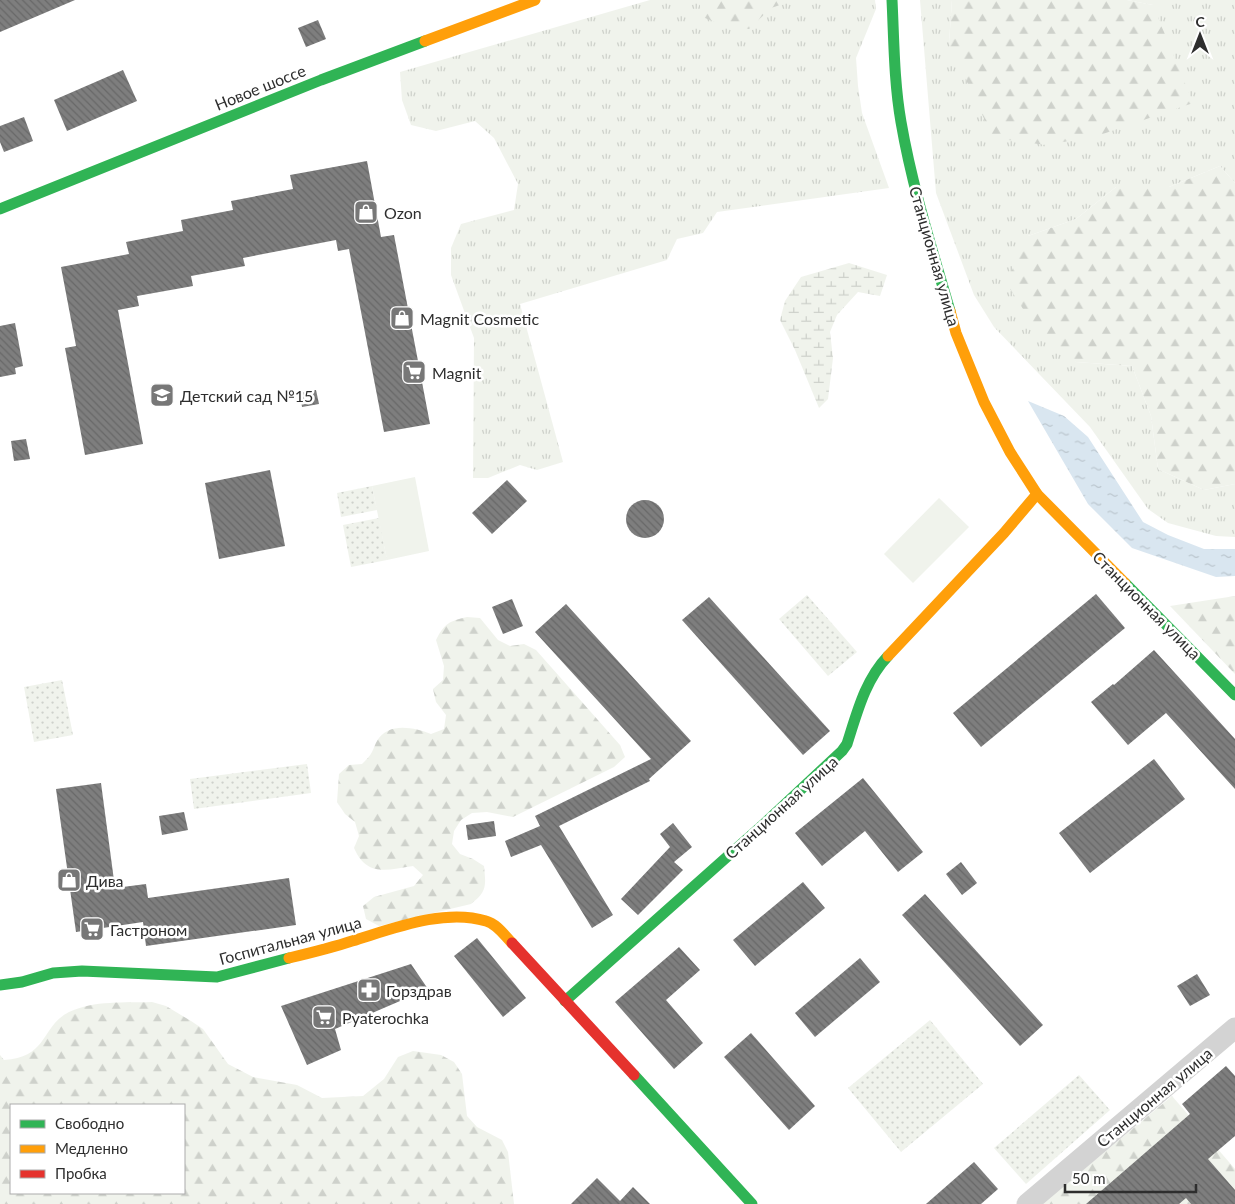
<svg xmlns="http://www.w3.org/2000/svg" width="1235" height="1204" viewBox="0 0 1235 1204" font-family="Lato,sans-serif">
<defs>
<pattern id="grass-tufts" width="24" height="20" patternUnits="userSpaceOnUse" patternTransform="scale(1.25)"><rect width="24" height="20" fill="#f0f3ec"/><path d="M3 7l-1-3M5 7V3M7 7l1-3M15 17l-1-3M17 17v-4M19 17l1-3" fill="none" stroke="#ced1cb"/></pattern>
<pattern id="forest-firs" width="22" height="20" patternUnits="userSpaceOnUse" patternTransform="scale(1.25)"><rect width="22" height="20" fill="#f0f3ec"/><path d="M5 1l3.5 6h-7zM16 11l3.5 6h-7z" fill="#ced1cb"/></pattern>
<pattern id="wetland-marsh" width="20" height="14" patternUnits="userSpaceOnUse" patternTransform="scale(1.25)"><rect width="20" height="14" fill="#f0f3ec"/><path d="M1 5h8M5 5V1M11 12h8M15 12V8" fill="none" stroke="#ced1cb"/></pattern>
<pattern id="park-dots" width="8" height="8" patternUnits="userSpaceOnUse" patternTransform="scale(1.25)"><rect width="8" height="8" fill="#f0f3ec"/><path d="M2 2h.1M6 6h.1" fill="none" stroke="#ced1cb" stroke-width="1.8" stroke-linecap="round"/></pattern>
<pattern id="water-ripples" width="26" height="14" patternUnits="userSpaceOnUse" patternTransform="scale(1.25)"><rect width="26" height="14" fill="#d9e6f0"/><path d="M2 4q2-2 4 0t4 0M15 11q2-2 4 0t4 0" fill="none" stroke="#bbc6ce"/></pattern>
<pattern id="building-back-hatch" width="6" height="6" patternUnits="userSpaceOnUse" patternTransform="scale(1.25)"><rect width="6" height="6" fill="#7e7e7e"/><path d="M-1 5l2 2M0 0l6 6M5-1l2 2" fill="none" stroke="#686868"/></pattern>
</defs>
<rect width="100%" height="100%" fill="#fff"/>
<g fill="url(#grass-tufts)">
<path d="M650,0H875L876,9L856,58L858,86L862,113L889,188L717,212L703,233L677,239L667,260L520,304L563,462L537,470L520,465L488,478H473L474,338L451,275V248L461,224L514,210L518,184L494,138L475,121L436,131L411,125L402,100L400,72Z"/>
<path d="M920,0H952L949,43L1153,5L1127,0H1235V183L1220,166L1169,187H1116L1076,219L1028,236L1076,362L1132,366L1151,416L1158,469L1204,490L1235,484V537L1216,536L1168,523L1148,509L1090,427L994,327L974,295L936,193Z"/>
</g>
<g fill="url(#forest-firs)" fill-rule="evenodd">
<path d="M700,0H795L771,8L749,29L725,26L700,16Z"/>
<path d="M952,0H1127L1153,5L1193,103L1097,136L1046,145L993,138L949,43Z"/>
<path d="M1220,166L1235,183V484L1204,490L1158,469L1151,416L1132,366L1076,362L1035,327L1006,283L1028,236L1076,219L1116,187H1169Z"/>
<path d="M1235,596V674L1170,606Z"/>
<path d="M467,617L480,618L498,640L510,646L524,644L536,650L620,745L625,757L614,767L513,817L487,812L472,813L461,820L454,831L452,844L460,854L473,859L484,866C486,886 487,892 471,904L379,926L366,919L363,906L374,897L414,886L423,875L413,866C386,870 367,877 354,848L359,836L355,822L345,814L337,802L339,774L349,765L362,764C366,760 370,756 372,752C374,748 375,744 377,741C388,722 413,727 431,734L444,729L446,715L436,702L433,689L443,680L444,666L436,640C444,624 449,621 467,617Z"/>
<path d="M152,1002L166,1006L191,1021L203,1029L228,1064L253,1077L297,1085L322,1098L363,1096L384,1079L398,1057L413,1051L441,1055L454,1062L462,1074L467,1116L477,1127L502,1140L508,1152L514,1204H0V1055L4,1060C49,1057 40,1027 69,1012C95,1000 124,1003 152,1002ZM11,1105H184V1193H11Z"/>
<path d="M1172,1096L1235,1169V1204H1042Z"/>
</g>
<path fill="url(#wetland-marsh)" d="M849,263L887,275L880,296L858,292L837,315L830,332L833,358L828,399L819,408L795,350L780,320L785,301L801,277Z"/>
<g fill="url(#park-dots)">
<path d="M372,486L377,510L341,517L337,493Z"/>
<path d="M379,518L387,560L351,567L343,525Z"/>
<path d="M807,595L857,652L828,676L779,619Z"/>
<path d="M62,680L73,735L34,742L24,687Z"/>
<path d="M307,764L311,793L194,809L190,779Z"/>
<path d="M930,1020L983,1084L901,1152L848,1088Z"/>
<path d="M1079,1075L1110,1110L1026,1184L994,1148Z"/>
</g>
<g fill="#f0f3ec">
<path d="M415,477L429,551L387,560L372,486Z"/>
<path d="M939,498L969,527L913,583L884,554Z"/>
</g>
<path fill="url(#water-ripples)" d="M1028,401L1064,416L1088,437L1143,522L1168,535L1204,549H1235V576L1216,577L1132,548L1088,504Z"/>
<g fill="url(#building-back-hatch)">
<path d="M0,0H75L0,32Z"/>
<path d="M318,20L326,39L306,47L298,28Z"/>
<path d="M123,70L137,101L67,131L54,100Z"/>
<path d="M24,117L33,141L4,152L0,142V126Z"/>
<path d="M367,161L381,237L394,235L430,424L384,432L349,249L338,251L336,240L243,258L245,266L191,276L193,286L137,296L139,306L118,310L143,444L85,455L65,348L76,346L61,267L129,254L126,242L183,231L181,220L233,210L231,201L293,189L290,175Z"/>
<path d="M15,323L23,366L15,368L16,374L0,377V326Z"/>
<path d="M316,390L319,404L302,407L300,393Z"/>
<path d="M26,439L30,459L14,461L11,441Z"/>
<path d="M270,470L285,546L219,559L205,483Z"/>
<path d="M507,480L527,501L492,534L472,513Z"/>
<circle cx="645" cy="519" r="19"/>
<path d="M1096,594L1125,628L981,747L953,713Z"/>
<path d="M709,597L830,731L803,755L682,620Z"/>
<path d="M512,599L523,626L503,634L492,607Z"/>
<path d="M566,604L691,741L649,779L650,781L559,826L613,915L592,928L541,845L511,857L505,841L540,826L535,816L651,759L535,632Z"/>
<path d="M1154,650L1235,739V789L1166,713L1128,745L1091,702L1113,684L1114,685Z"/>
<path d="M1154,759L1185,799L1090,873L1059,833Z"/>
<path d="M863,778L923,852L898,872L865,831L822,866L795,833Z"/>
<path d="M101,783L115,888L146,884L148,898L289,878L296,925L146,946L143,922L76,932L56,789Z"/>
<path d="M184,812L188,830L162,835L159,816Z"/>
<path d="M494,821L496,836L468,840L466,825Z"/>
<path d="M673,823L692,847L674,862L683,870L638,915L621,899L670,847L660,834Z"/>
<path d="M961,862L977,883L962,895L946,874Z"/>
<path d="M803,882L825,908L755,966L733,940Z"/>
<path d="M925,894L1043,1025L1020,1046L902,915Z"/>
<path d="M477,938L526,998L503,1017L454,956Z"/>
<path d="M679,947L700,970L666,1000L703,1043L674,1069L615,1002Z"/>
<path d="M860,958L880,982L815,1037L795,1013Z"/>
<path d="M411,964L428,989L335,1029L341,1050L307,1065L281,1006Z"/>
<path d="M1197,974L1210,995L1190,1006L1177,986Z"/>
<path d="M751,1033L815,1106L789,1130L724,1057Z"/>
<path d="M1226,1066L1235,1076V1136L1208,1159L1235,1190V1204H1191L1186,1198L1179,1204H1086L1190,1114L1182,1104Z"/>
<path d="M974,1162L998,1189L981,1204H926Z"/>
<path d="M597,1178L620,1201L633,1187L650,1204H571Z"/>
</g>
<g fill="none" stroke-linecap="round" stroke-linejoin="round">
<path stroke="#d3d3d3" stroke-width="21" d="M1027,1204L1235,1028"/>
<g stroke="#30b455" stroke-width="11">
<path d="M892,0C894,41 894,82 901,122C912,186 932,249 950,311"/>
<path d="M0,209L321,80L425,41"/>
<path d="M1125,583L1235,695"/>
<path d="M0,985L22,982L53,973L82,971L217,977L289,958"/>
<path d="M565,1001L765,823L842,751L847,744C857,713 865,680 888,656"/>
<path d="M634,1075L752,1204"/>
</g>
<g stroke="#ff9f0a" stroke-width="11">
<path d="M425,41L535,0"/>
<path d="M950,311L956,333L984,402L1010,452L1037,494L1125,583"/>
<path d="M888,656L1004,533L1037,494"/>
<path d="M289,958C310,953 331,948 352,941C392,929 444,908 486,921C497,924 504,935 512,943"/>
</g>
<path stroke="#e5322d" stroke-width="11" d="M512,943L634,1075"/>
</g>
<defs>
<g id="shop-square" transform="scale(1.25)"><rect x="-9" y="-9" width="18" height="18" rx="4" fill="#777" stroke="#fff"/><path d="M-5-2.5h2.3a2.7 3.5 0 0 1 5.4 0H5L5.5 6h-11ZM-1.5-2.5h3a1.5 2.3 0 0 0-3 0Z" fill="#fff"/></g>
<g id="supermarket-square" transform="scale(1.25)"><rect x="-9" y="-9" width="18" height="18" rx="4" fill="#777" stroke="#fff"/><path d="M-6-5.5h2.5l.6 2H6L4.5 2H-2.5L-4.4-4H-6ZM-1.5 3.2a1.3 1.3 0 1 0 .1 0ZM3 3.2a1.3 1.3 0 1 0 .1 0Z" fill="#fff"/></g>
<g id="school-square" transform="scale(1.25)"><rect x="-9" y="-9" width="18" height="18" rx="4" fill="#777" stroke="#fff"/><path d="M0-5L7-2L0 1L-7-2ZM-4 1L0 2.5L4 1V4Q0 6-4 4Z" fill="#fff"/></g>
<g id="pharmacy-square" transform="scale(1.25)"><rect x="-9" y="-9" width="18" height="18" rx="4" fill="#777" stroke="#fff"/><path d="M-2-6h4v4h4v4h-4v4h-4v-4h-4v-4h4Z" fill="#fff"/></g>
</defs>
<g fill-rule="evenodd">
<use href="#shop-square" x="366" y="212"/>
<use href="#shop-square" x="402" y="318"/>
<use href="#supermarket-square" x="414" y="372"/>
<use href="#school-square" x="162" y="395"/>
<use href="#shop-square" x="69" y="880"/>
<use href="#supermarket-square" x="92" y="929"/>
<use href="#pharmacy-square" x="369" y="990"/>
<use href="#supermarket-square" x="324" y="1017"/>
</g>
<g text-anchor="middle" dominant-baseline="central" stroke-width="5" stroke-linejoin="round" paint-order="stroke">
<g font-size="16" fill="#2e2e2e" stroke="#fff">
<text transform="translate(260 87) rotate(-22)">Новое шоссе</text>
<text transform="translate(935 256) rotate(74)">Станционная улица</text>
<text transform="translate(1147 605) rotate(45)">Станционная улица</text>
<text transform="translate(781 807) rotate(-42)">Станционная улица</text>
<text transform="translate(290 940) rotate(-15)">Госпитальная улица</text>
<text transform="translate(1154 1097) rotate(-40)">Станционная улица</text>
</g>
<g font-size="16" fill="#2e2e2e" stroke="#fff" text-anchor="start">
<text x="384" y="212">Ozon</text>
<text x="420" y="318">Magnit Cosmetic</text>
<text x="432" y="372">Magnit</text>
<text x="180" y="395">Детский сад №15</text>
<text x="86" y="880">Дива</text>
<text x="110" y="929">Гастроном</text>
<text x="386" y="990">Горздрав</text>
<text x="342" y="1017">Pyaterochka</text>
</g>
</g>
<rect x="10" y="1104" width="175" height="90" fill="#ffffff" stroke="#ababab"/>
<rect x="20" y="1120" width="25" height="8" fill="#30b455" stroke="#ababab"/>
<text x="55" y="1129" font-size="15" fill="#2e2e2e">Свободно</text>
<rect x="20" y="1145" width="25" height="8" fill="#ff9f0a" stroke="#ababab"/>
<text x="55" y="1154" font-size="15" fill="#2e2e2e">Медленно</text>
<rect x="20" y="1170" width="25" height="8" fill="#e5322d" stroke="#ababab"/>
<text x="55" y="1179" font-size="15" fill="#2e2e2e">Пробка</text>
<g transform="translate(1200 35)" stroke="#ffffff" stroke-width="4" paint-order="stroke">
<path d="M0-4L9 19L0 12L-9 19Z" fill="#2e2e2e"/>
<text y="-8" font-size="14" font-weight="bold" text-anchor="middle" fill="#2e2e2e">С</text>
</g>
<path d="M1065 1184v8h131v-8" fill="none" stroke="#2e2e2e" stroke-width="2.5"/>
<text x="1072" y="1184" font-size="15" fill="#2e2e2e" stroke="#ffffff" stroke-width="4" paint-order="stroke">50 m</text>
</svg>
